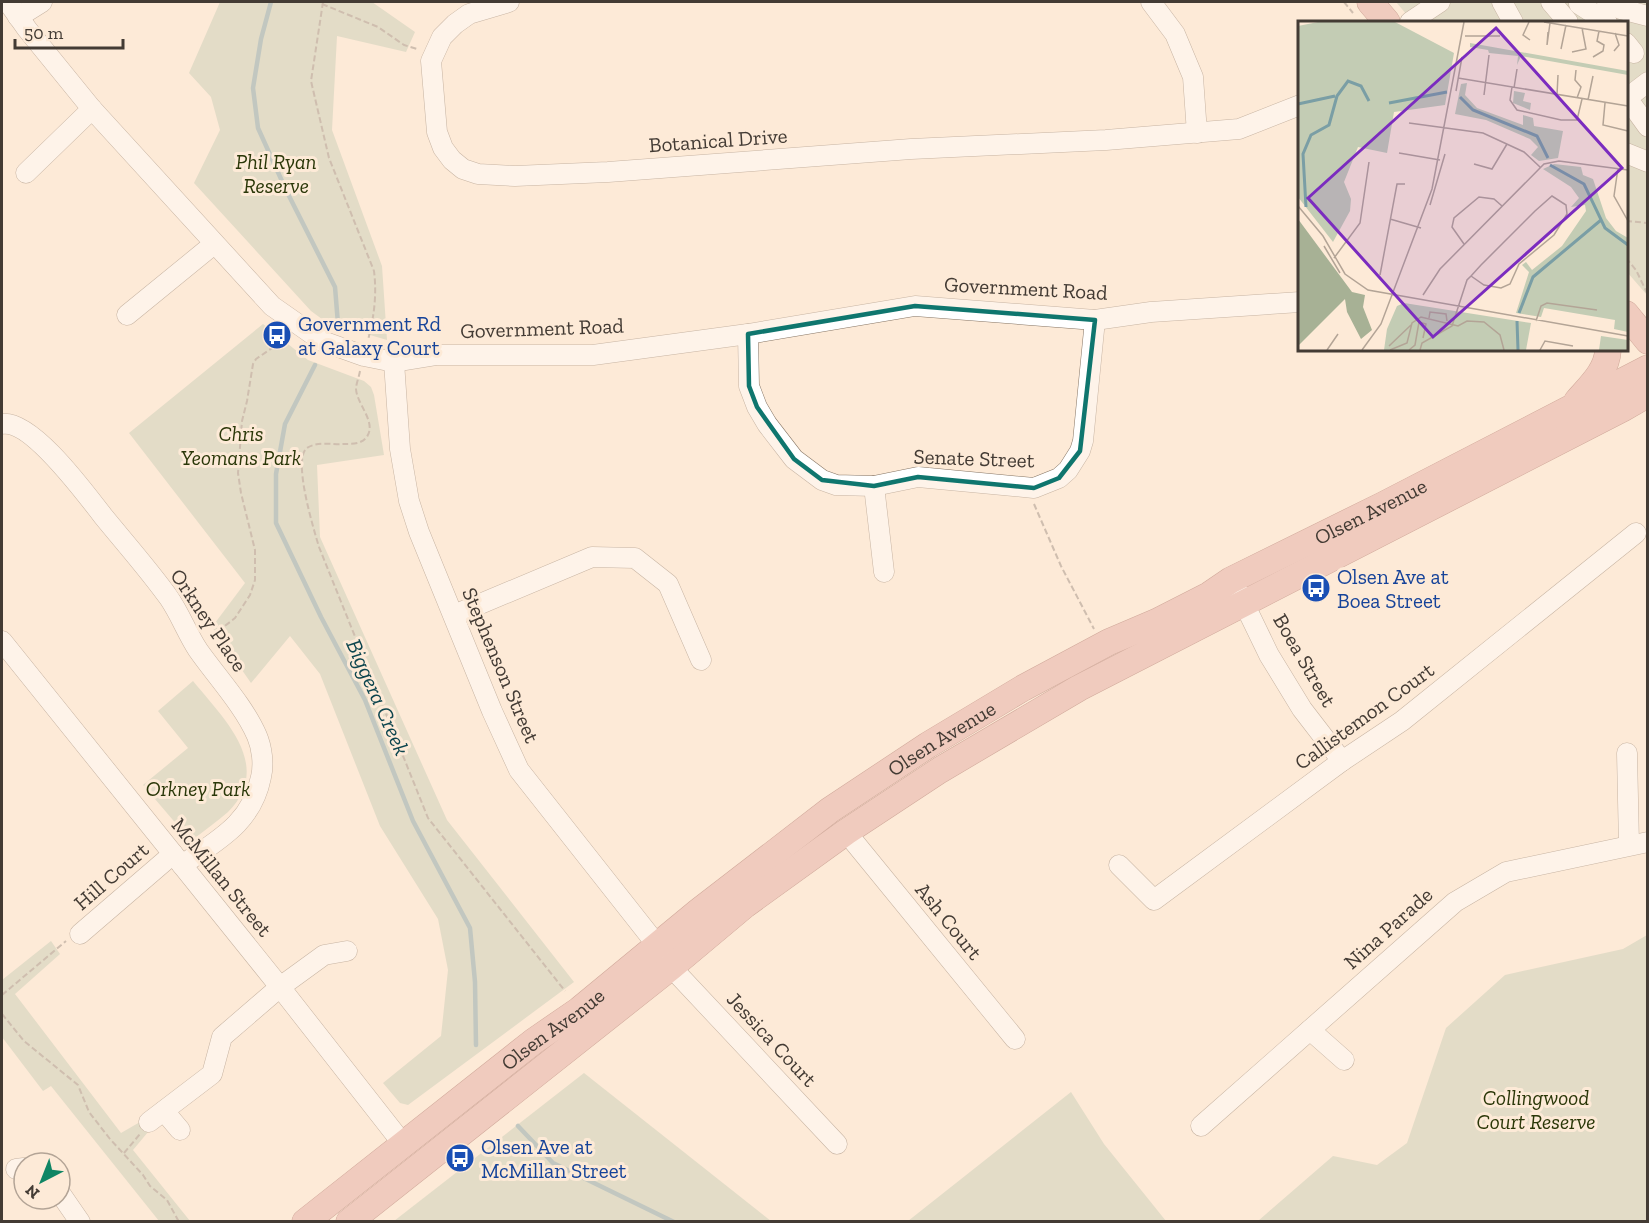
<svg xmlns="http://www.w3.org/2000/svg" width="1649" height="1223" viewBox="0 0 1649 1223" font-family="'Zilla Slab',serif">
<rect width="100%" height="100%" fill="#fdead7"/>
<g fill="#c3ccb4">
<path d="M220,2H372L415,32L406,52L337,36L332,130L382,266L387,340L326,322L311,311L194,183L220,130L211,97L189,73Z"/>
<path d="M1396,2H1647V295L1627,272L1626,22H1413Z"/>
<path d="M263,324L308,360L364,381L371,387L374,395L384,455L317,465L320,537L447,820L574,982L408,1105L400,1103L383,1083L441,1036L448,970L438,919L380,826L320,674L290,636L251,683L212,627L245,583L129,433Z"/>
<path d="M193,681C222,717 275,765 228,812C218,821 206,829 195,838L189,837L184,833L143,785L188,748L158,711Z"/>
<path d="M1647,935V1221H1258L1333,1156L1377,1165L1407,1143L1446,1028L1505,975L1623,949Z"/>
<path d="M51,941L60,954L15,994L121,1133L140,1122L148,1132L133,1150L190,1221H159L51,1086L43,1091L2,1037V980Z"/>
<path d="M584,1073L771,1221H394Z"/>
<path d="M1071,1092L1104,1144L1166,1221H908Z"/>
</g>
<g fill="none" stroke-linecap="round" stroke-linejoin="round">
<g stroke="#7a9ea5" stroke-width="4.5">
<path d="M271,2L261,39L253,88L258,128L286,190L335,287L338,324"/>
<path d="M315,365L285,424L276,474V523L321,617L365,700L413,821L470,928L475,982L476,1045"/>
<path d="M518,1126L553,1163L674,1222"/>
</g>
<g stroke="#867564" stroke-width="21">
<g id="minor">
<path d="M8,2L27,29L92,109L272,306L322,341L364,356L394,362L437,355H593L748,334L915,306L1095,320L1151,312L1300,302"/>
<path d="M509,2L469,14L455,24L442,37L431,61L437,132L443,148L452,160L463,169L478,174L515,176L608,172L911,149L1106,140L1239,129L1300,105"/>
<path d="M1151,2L1175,34L1193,77L1197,133"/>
<path d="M1502,2L1513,22"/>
<path d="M1551,2L1568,22"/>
<path d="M1607,2L1621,9L1648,16"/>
<path d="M1579,4L1607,22"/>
<path d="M18,17L42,2"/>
<path d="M1410,22L1440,2"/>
<path d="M1626,43L1634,53"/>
<path d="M1648,82L1627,98L1648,127"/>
<path d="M1626,153L1648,162"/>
<path d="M26,173L92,109"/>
<path d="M127,315L214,244"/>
<path d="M748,334L749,386L757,407L767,424L794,459L822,480L836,485L874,486L918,477L1034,488L1059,478L1068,470L1080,451L1083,441L1095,320"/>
<path d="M394,362L400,449L409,501L419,532L492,711L519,770L657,945L671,967L837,1144"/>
<path d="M2,424C31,419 85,493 103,516C125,543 149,570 169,598C180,614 187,633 198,650C217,677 244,706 257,736C262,748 264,764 261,777C252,823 218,840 182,865"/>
<path d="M874,486L884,572"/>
<path d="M1239,593L1269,655L1302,709L1342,761"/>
<path d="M454,615L592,557L635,558L668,584L701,660"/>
<path d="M2,641L280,987L403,1144"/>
<path d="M1627,753L1629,845"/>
<path d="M846,832L1015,1039"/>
<path d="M1119,865L1154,900L1342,761L1402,721L1636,533"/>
<path d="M80,934L173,854"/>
<path d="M1310,1030L1344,1060"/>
<path d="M164,1111L180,1130"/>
<path d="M149,1122L212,1074L222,1037L280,987L324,955L347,951"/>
<path d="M1201,1126L1455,902L1506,872L1648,842"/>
<path d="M16,1169L24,1168"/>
<path d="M60,1193L80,1222"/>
</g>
</g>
<g stroke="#9a5b51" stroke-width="27">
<g id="major">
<path d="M1370,2L1387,22"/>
<path d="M1626,314L1648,341"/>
<path d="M1577,401C1590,386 1607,371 1608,350"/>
<path id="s1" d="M305,1222L534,1041L579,1010L699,911L830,810L928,745L1023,688L1109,642L1156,622L1209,595L1231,580L1383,505L1648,368"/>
<path d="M349,1222L671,967L745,905L846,832L940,770L1079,688L1622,409L1648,394"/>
</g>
</g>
<g stroke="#978a7e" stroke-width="2" stroke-dasharray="6 3" stroke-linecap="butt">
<path d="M323,2L311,81L329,158L374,271C377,295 374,317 368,340"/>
<path d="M1344,2L1353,13"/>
<path d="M322,4L378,27L404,45L417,49"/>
<path d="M1626,221L1648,223"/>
<path d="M1626,258L1636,270L1648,295"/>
<path d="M360,371C359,377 356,384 356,389C357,405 378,423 366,438C361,444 351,444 344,444C333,445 317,441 307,448C292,459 314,530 319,547L428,818L565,991"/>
<path d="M1034,504L1061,566L1094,629"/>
<path d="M211,637L235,618L250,595L255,580V550L241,493L238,473L242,421L247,401L253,364L256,359L285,339L281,336L283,334"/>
<path d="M2,995L66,941"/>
<path d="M2,1014L24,1041L78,1085L89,1112L110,1139L143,1175L150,1186L167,1200L179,1222"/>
<path d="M124,1153L140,1134"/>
</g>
<use href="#minor" stroke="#fff" stroke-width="20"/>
<use href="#major" stroke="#dfa7a0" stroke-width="26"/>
</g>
<path d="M0 0H1649V1223H0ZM915,306L1095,320L1080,451L1059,478L1034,488L918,477L874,486L822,480L794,459L757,407L749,386L748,334Z" fill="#fdead7" fill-opacity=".55" fill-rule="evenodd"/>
<path fill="none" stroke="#0f766e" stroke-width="4.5" stroke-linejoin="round" d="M915,306L1095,320L1080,451L1059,478L1034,488L918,477L874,486L822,480L794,459L757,407L749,386L748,334Z"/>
<defs>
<g id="bus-disc" transform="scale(1.5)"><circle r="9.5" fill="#1a4fb4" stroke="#fdead7"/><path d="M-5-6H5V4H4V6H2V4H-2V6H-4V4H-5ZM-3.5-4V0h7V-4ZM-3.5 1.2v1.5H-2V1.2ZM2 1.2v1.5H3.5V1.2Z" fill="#fff"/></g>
</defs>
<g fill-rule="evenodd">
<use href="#bus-disc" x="277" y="335"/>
<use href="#bus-disc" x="1316" y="588"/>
<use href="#bus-disc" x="460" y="1158"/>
</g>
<g text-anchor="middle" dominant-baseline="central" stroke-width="6" stroke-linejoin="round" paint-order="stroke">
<g font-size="21" fill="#433b34" stroke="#fdead7">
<text transform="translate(718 140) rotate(-4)">Botanical Drive</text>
<text transform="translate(1026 288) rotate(3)">Government Road</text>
<text transform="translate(542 328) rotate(-2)">Government Road</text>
<text transform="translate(974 458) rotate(2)">Senate Street</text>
<text stroke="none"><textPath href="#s1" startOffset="1286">Olsen Avenue</textPath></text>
<text transform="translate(209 620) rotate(56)">Orkney Place</text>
<text transform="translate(1305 660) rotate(60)">Boea Street</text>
<text transform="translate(501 665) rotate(67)">Stephenson Street</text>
<text transform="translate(1364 716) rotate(-36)">Callistemon Court</text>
<text stroke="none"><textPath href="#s1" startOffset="800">Olsen Avenue</textPath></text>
<text transform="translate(111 876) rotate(-41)">Hill Court</text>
<text transform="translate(222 877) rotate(51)">McMillan Street</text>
<text transform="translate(949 921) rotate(51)">Ash Court</text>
<text transform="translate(1388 928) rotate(-42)">Nina Parade</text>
<text stroke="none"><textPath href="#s1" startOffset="314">Olsen Avenue</textPath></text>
<text transform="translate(772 1039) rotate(47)">Jessica Court</text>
</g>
<g font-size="21" font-style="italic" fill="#2a3708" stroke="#fdead7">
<text x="276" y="161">Phil Ryan<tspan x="276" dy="24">Reserve</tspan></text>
<text x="241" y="433">Chris<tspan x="241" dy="24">Yeomans Park</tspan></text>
<text x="198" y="788">Orkney Park</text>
<text x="1536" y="1097">Collingwood<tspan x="1536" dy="24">Court Reserve</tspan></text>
</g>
<g font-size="21" fill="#164399" stroke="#fdead7" text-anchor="start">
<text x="298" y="323">Government Rd<tspan x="298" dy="24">at Galaxy Court</tspan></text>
<text x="1337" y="576">Olsen Ave at<tspan x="1337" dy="24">Boea Street</tspan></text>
<text x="481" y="1146">Olsen Ave at<tspan x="481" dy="24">McMillan Street</tspan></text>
</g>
<g font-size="22" font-style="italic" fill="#0d454e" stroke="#fdead7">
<text transform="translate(378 697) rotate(66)">Biggera Creek</text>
</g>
</g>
<g transform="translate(1298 21)">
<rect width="330" height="330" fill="#fdead7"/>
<path d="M20,1H97L156,32L147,84L96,91L89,132L60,126L46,161L53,178L52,190L35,221L0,176V5ZM172,22L330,50V54L223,35L219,44L220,35L191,32L190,29L172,26ZM169,62L167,74L179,87L225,104V94L235,97L236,105L265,110L260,137L241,140L233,134L240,126L232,118L188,99L157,93L163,63ZM216,70L227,72L225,80L233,82L232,89L215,82ZM256,143L283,146L285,154L295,158L308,197L318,210L330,217V311L316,308L317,299L246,287L243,296L218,292L231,251L224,244L228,241L234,249L264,225L288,190L287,184L273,186L281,177L273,166L245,148ZM106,282L233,302L228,329H86L89,308L99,285ZM303,315L330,319V329H301Z" fill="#c3ccb4"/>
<path d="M0,198L54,271L67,274L65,286L74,309L63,318L49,291L47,278L0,325Z" fill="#a7b195"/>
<path fill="none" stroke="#7a9ea5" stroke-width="3" d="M162,76L175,89L239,115L250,137M91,82L149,71M0,83L37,75M252,144L286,163L307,207L330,224M8,186L5,133L13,114L31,104L39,75L50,60L63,65L71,80M221,292L235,256L303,199M219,300L220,329"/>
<path fill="none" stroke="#b3a496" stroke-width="1.5" d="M231,1L225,14L232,19M246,1L330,15M250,11L249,24L252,2M167,15H202M263,28L268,4M316,30L321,24L317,12M274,31L288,28L284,7M295,36L305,30L306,24L299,20L301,10M278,49L277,59L283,66L279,77M160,57L330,85M214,66L212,79L219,89L263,99H279L284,78M216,67L219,48M158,70L164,36M186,74L191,34M259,74L260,54M290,79L295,55M307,82L305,104L330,110M111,102L185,112L226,131L242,146M101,132L142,139M176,143L194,148L209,123M320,147L316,175L330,200M132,184L147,133M0,185L25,215L47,253L70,269L330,315M92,198L123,207M166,223L154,206L156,197L181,176L196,178L204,185M26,225L42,252M36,237L62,202L71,141M82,254L99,163H107M125,274L142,248L246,143L261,140L330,149M131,297L132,291L148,293L149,300M238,300L243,285L249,282L299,289M121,301L128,303L125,317M91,325L113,304M29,329L40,313M64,329L83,303L134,168L166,1M92,329L109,322L114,302L123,296L160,305L169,300L186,301L202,314L206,329M111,329L117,324L121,301M122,329L124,322L154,305L169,259L173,255L183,244L237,190L254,175L268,184L269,193L256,214L221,243L212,263L203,267L186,264L173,255M242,329L247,320L275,325"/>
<path fill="#7b2cbf" fill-opacity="0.15" stroke="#7b2cbf" stroke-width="3" d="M198,7L324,147L135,316L10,177Z"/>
<rect width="330" height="330" fill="none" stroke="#433b34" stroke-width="3"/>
</g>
<rect width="1649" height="1223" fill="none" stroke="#433b34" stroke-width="6"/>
<g transform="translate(42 1181) rotate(222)"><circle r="28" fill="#fdead7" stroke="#b3a496" stroke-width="1.5"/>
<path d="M0-4.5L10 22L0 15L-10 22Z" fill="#0f8564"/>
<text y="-9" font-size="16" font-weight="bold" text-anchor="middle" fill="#433b34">N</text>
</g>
<path d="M15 39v9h108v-9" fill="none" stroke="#433b34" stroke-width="3"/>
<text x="24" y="39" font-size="18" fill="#433b34" stroke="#fdead7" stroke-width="4.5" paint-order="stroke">50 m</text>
</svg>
